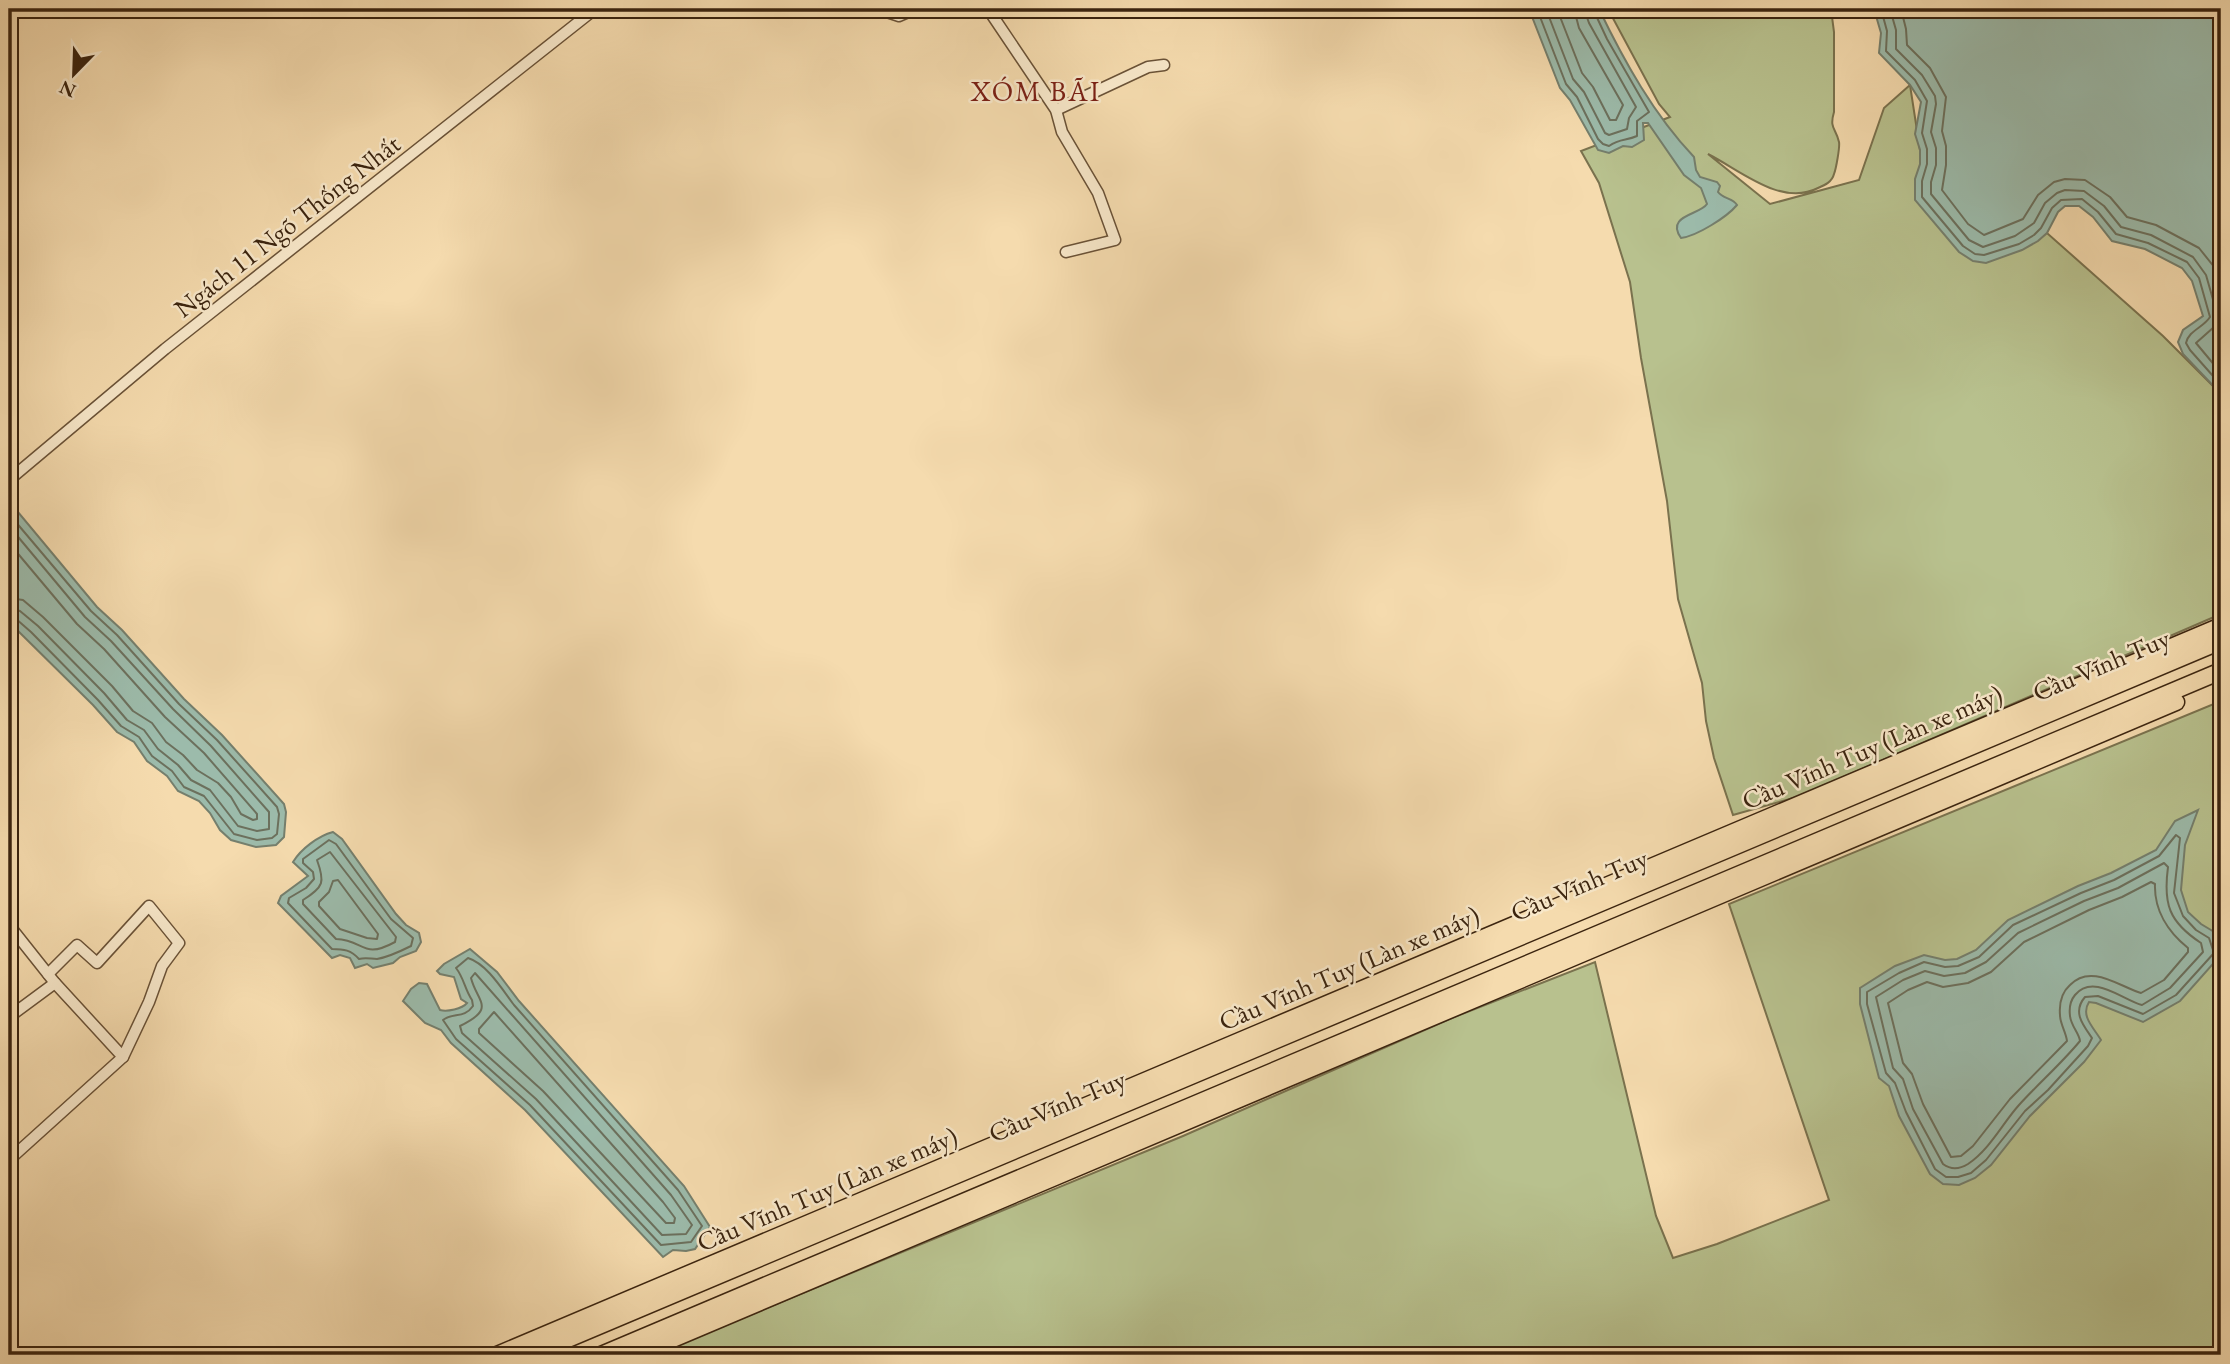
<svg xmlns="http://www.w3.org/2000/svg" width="2230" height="1364" viewBox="0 0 2230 1364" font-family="'EB Garamond',serif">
<rect width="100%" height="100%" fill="#f5dbae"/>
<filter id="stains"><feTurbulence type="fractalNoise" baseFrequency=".00286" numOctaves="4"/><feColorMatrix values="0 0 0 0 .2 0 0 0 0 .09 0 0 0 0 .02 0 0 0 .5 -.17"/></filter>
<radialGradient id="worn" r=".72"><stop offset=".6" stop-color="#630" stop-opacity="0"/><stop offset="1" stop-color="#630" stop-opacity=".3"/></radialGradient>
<g fill="#b8c18e" stroke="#7a724e" stroke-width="2">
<path d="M1608,9H1831L1834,32V112C1829,129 1836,128 1839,142C1840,147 1836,169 1834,174C1832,182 1825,185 1818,188C1781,207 1740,170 1708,154L1770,204L1859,180L1884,108L1910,85L1920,150L1961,198L2047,233L2163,336L2221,394V614L1797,797L1733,815L1714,758L1706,721L1702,683L1678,599L1667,501L1641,358L1630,282L1599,183L1581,151L1670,117L1659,104Z"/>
<path d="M2221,701V1355H653L1183,1136L1452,1018L1595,962L1656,1216L1673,1258L1717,1244L1829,1200L1729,904Z"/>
</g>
<g fill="#9cbbab" stroke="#757f6d" stroke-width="2">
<path d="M1529,9H1599C1624,61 1654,115 1694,157L1696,170L1700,177L1717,182L1720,186L1718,192C1723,199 1733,198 1737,205C1727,217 1697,236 1681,238C1665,215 1700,215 1707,204L1701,188L1684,175L1648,123H1643L1644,140L1632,147L1623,146L1609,153L1598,150L1570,100L1560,88Z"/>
<path d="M1874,9H2221V394L2183,354L2178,342L2183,330L2203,316L2192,281L2182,268L2145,249L2112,241L2093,217L2079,206H2065L2058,212L2047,233L2038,241L2022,250L1986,263L1973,261L1959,252L1915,200V179L1920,164V150L1915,134L1921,102L1910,85L1879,53L1881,33Z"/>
<path d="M9,506L18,512L97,607L122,630L184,699L222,735L284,804L286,812L284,837L276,845L256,847L231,840L220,830L210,813L199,801L178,791L167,776L147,761L134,742L117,732L93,705L9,622Z"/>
<path d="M2198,810L2185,845L2181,890L2188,912L2201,924L2216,933L2220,956L2180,1001L2143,1022L2096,1003L2089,1002C2080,1016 2094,1028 2101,1040L2084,1062L2030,1116L1991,1165L1975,1178L1959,1185L1943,1184L1930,1174L1899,1116L1889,1086L1879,1078L1860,1004V988L1895,966L1924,955L1945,960L1957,959L1976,950L2008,920L2078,886L2111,873L2156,850L2175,821Z"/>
<path d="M333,832L342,839L396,914L406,925L419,933L421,942L416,951L400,957L393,963L373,968L367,964L355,968L350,958L340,955L332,958L278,903L281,896L308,876L293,862C301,849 318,836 333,832Z"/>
<path d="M470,949L497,972L519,1001L684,1186L710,1227L695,1249L686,1251L673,1250L663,1257L525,1110L451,1043L441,1030L425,1023L403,1001L411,989L419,983L427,984L440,1010C447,1012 462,1009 467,1003L461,999L454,977L440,974L437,971L444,964Z"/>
</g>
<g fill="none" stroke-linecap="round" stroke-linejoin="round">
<g stroke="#6c705d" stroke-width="2">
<path d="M1537,9L1566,84L1577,97L1598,139L1603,144L1609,146C1620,138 1626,141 1637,136V121L1649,112L1607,39L1593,9"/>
<path d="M1546,9L1573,79L1584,92L1605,133L1609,135L1627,129L1629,118L1636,107L1589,23L1584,9"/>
<path d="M1557,9L1582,73L1593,87L1610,120H1616L1623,105L1579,28L1574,9"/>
<path d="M1881,9L1887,31L1886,51L1915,80L1927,101L1922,133L1927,149V164L1922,181V197L1963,246L1975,254L1984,255L2019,244L2034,235L2041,228L2052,208L2061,200L2082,199L2098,212L2116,234L2148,243L2187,262L2199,278L2210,317C2203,328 2189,330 2186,343L2190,350L2221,385"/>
<path d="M1890,9L1896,30V49L1922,75L1935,96L1936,104L1931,132L1936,148V165L1931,182V194L1969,240L1983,247L2015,236L2034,223L2045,203L2057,193L2065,190L2084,191L2104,206L2121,227L2151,235L2193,257L2206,275L2218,317L2214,327L2196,343L2221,373"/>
<path d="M1901,9L1906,29L1907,45L1930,68L1946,97L1942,131L1946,146V165L1942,190L1968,224L1984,235L2023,219L2038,195L2054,182L2065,179L2085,180L2110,197L2127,217L2156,225L2199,248L2215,268L2221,287"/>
<path d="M9,514L91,611L117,635L179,704L217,740L277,807L279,814L277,834L272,838L257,840L234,834L204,796L184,787L172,771L152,756L139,737L121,726L98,700L31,632L15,618L9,617"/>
<path d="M9,526L85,617L111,641L173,709L211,746L269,812V829L257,831L238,826L210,790L191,780L178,765L158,749L144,730L127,720L104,693L38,626L20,611L9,608"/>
<path d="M9,543L77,624L104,649L165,717L204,753L257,814V819L253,820L241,814L231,797L218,783L197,770L183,755L166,742L152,723L133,711L112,686L43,617L23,600L9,598"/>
<path d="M2176,835L2180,838L2174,893L2183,916L2196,930L2209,938L2214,953L2176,995L2143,1014L2098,996L2085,997C2072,1012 2083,1025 2092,1038L2088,1046L2048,1090L2025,1111L1986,1160L1971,1173L1958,1177H1946L1935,1169L1906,1112L1895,1083L1886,1073L1867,1004V992L1899,973L1924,962L1945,967L1958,966L1979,957L2013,925L2081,893L2114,880L2159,856Z"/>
<path d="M329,840L336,844L391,919L413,938L411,946C401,951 389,957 377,959C371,959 366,957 359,959C351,950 344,949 332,949L288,903L289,898L306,888L314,879L313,872L303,863V859Z"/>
<path d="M330,852L396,937L395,942C362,960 365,940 336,939L303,904V900C324,887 325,882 317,860Z"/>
<path d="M2164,863L2168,867C2163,904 2169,922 2201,943L2203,952L2170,988L2142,1005C2123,1000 2093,973 2075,995C2070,1001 2069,1008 2070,1016C2071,1026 2079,1033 2080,1041C2061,1064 2039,1083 2019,1105C2002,1124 1990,1149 1968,1164C1960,1169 1951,1170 1943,1164L1913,1109L1903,1079L1893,1068L1876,997L1903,980L1925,971L1944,976L1965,973L1986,962L2018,933L2084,901L2118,888Z"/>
<path d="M338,880L378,934L377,939L367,938L340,929L319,906V902L329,892L333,881Z"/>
<path d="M2151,882L2155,884C2154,910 2168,932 2188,948V952L2164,980L2141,993C2120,987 2091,963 2070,985C2061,993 2059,1003 2060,1015C2060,1024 2066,1032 2067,1041L2010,1099L1973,1146L1961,1156L1951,1157L1923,1104L1912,1074L1903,1063L1888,1003L1908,990L1927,982L1943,987L1968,983L1991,972L2024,942L2089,910L2122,897Z"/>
<path d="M468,958C487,964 502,989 514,1005L678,1190L702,1226L691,1242L661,1245L530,1105L456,1039L443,1020C453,1012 464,1019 473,1006L472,1000C465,990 464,978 456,968Z"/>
<path d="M475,973L671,1195L692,1225L686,1234L662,1235L536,1099L462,1033L460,1026C497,1008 477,1002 471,978Z"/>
<path d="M494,1012L663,1202L675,1218L674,1223H666L543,1091L479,1033V1029Z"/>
</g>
<g stroke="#6a5237" stroke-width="13">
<g id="minor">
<path d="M878,9L899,16L915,9"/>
<path d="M988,9L1056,110L1062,132L1098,193L1115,240L1066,252"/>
<path d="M1056,110L1148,67L1164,65"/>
<path d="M9,480L165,349L595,9"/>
<path d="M9,925L55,983L123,1057"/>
<path d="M9,1017L55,983"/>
<path d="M9,1160L123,1057L149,1002L162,966L179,943L149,906L97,963L77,945L48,974"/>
</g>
</g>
<g stroke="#3b240f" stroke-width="19">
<g id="trunk">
<path d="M497,1355L2221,626"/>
<path d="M530,1355L2221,641"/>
<path d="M601,1355L2221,671"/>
<path d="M635,1355L2176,702"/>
</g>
</g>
<use href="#minor" stroke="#f8e8ca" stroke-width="10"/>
<use href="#trunk" stroke="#f5dbae" stroke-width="16"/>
</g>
<g text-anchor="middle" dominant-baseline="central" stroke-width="5" stroke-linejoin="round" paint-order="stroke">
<g font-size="26" fill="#3b240f" stroke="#f8e8ca">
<text transform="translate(287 226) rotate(-38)">Ngách 11 Ngõ Thống Nhất</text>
<text transform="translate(2101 665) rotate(-23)">Cầu Vĩnh Tuy</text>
<text transform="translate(1872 747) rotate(-23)">Cầu Vĩnh Tuy (Làn xe máy)</text>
<text transform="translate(1579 885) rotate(-23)">Cầu Vĩnh Tuy</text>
<text transform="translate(1349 968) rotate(-23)">Cầu Vĩnh Tuy (Làn xe máy)</text>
<text transform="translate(1057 1106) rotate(-23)">Cầu Vĩnh Tuy</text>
<text transform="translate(827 1189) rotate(-23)">Cầu Vĩnh Tuy (Làn xe máy)</text>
</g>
<g font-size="28" letter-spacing="2" fill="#7a1f14" stroke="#f8e8ca">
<text x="1036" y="91">XÓM BÃI</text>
</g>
</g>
<rect width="2230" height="1364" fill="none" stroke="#f5dbae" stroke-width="35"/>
<rect x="10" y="10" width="2209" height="1343" fill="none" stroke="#3b240f" stroke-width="3.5"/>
<rect x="18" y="18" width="2195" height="1329" fill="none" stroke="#3b240f" stroke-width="2"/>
<g transform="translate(74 74) rotate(203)" stroke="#f8e8ca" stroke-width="5" paint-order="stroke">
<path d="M0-5L12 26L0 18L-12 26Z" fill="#3b240f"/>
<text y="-10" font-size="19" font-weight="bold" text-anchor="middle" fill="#3b240f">N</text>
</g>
<rect width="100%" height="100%" filter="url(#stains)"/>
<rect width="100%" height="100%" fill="url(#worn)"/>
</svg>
